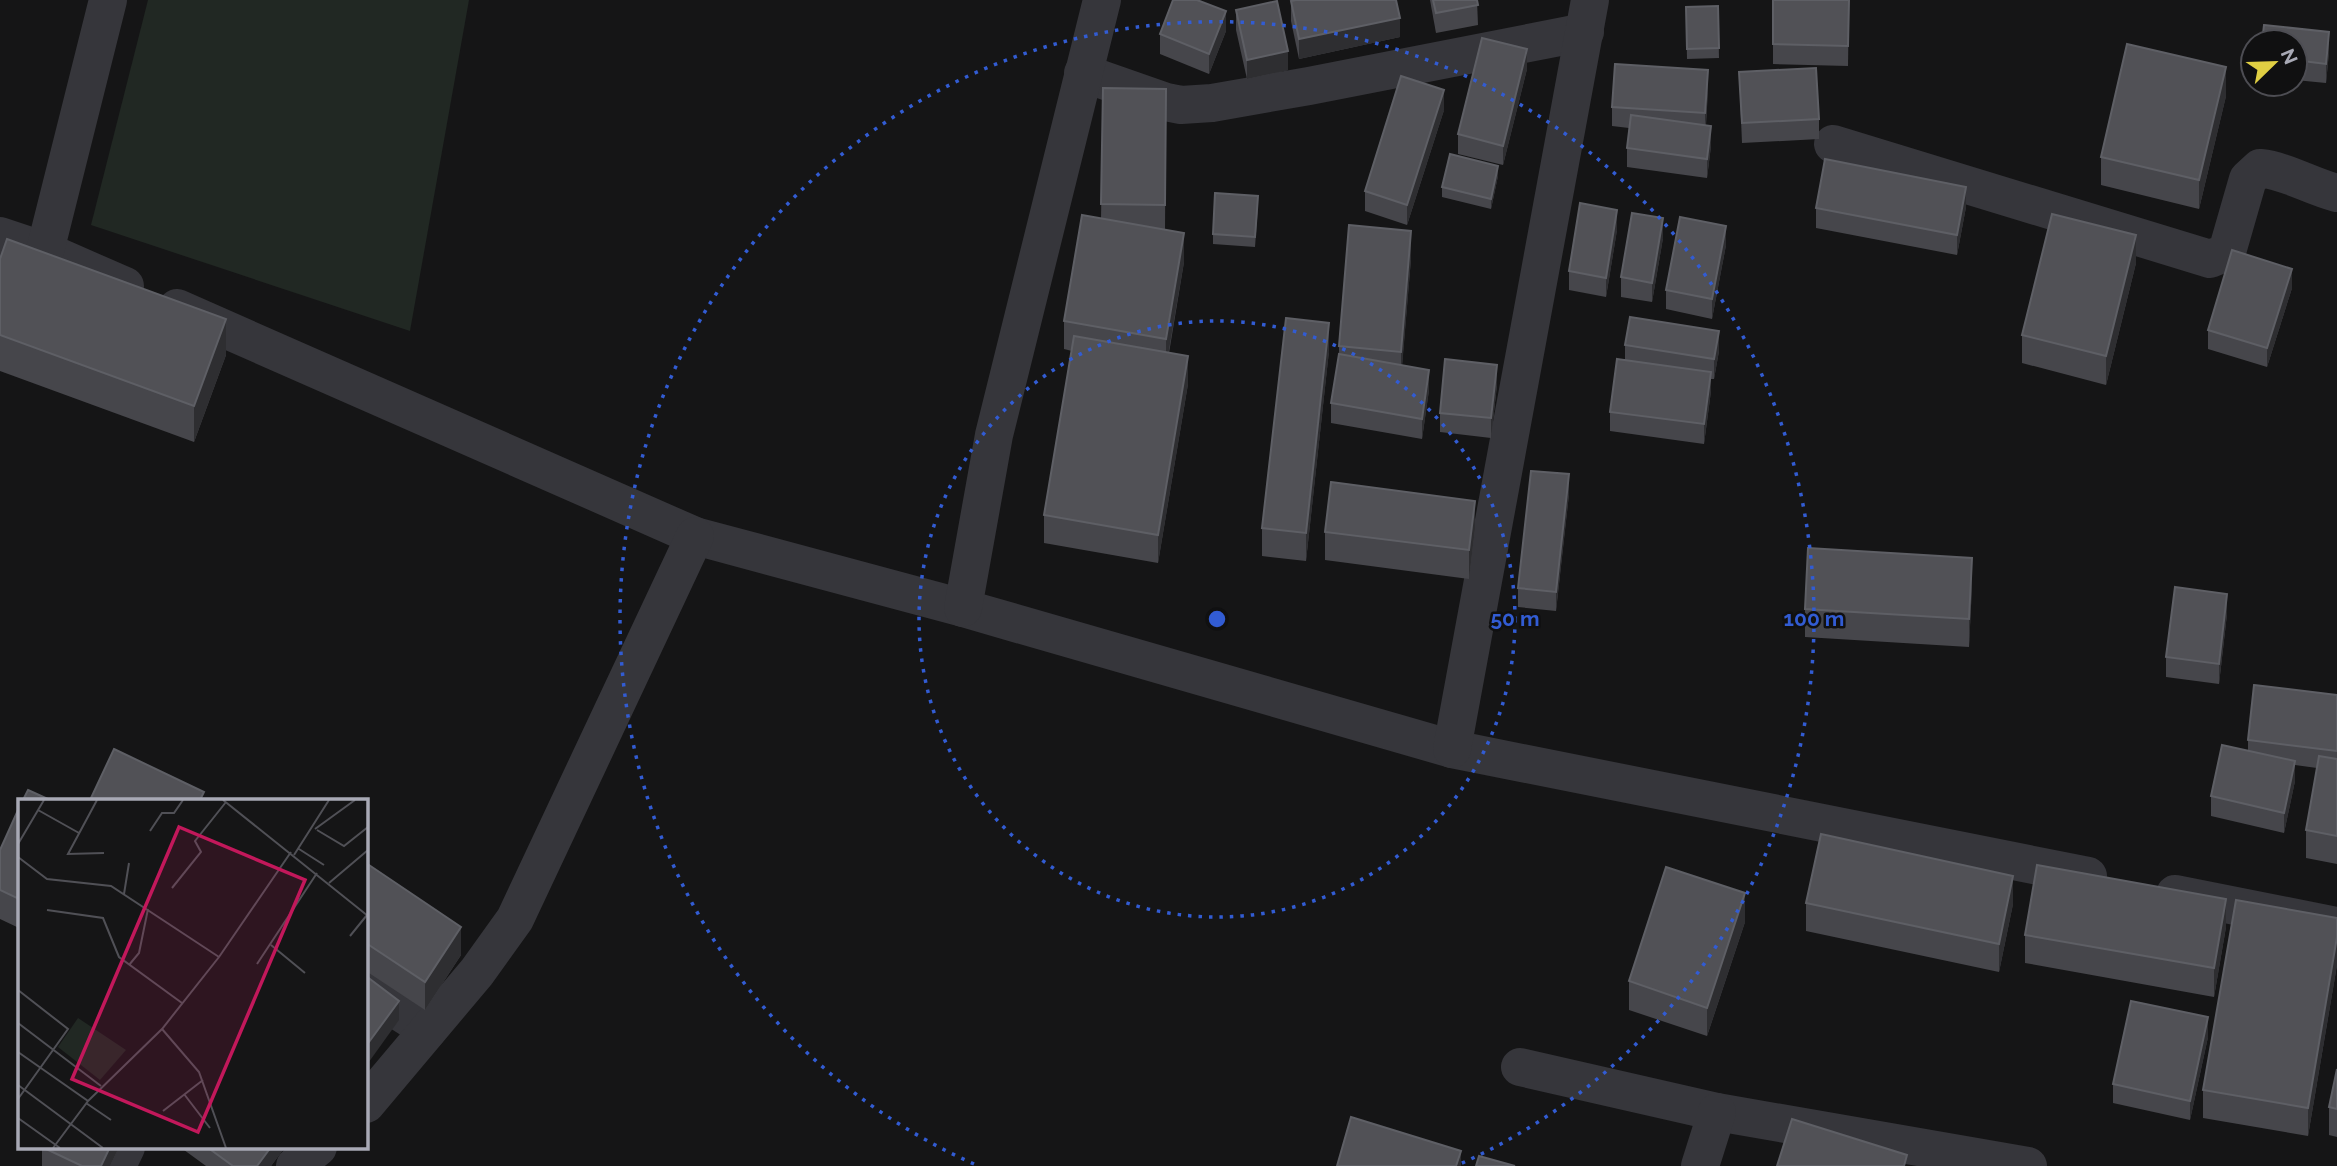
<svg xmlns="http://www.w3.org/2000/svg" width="2337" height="1166" viewBox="0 0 2337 1166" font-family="Raleway,sans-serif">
<rect width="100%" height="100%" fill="#151516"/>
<path fill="#212823" d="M148,0H469L410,331L91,225Z"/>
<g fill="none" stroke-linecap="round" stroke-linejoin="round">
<g stroke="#36363b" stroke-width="38">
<path d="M1083,73L1166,102L1181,105L1212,103L1309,86L1585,32"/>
<path d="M1833,144L2210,259L2227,252L2248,179L2260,168C2287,171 2310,186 2337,193"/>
<path d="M0,236L45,251L125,286"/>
<path d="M45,251L108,0"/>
<path d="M177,308L695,536L963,608L1452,749L2088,876"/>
<path d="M963,608L994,435L1102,0"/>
<path d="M1452,749L1590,0"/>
<path d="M2175,894L2337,926"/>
<path d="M366,990L428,1030"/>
<path d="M1520,1067L1717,1112L2028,1166"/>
<path d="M366,1104L477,972L515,919L695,536"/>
<path d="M117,1166L126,1147"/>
<path d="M295,1166L318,1147"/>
<path d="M1700,1166L1717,1112"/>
</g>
</g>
<g fill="#46464b">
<path d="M1430,0H1477L1478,25L1436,33Z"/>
<path d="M1773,0H1849L1848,66L1773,64Z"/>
<path d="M1291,1L1400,37L1299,59L1291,21Z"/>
<path d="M1718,6L1719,58L1687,59L1686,7Z"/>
<path d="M1236,10L1288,70L1247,79L1236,30Z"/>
<path d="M1226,31L1209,74L1160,54V34Z"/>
<path d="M2295,42L2329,52L2326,83L2295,80Z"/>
<path d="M1527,69L1503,165L1458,154V134Z"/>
<path d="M1739,72L1819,119V139L1742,143Z"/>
<path d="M1103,88L1166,89L1165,230L1184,262L1169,353L1188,384L1158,563L1044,543V515L1072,351L1064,349V321L1101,219Z"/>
<path d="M1708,90L1706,125L1711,146L1707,178L1627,167V148L1629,128L1612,126V107Z"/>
<path d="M2226,96L2199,209L2101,185V157Z"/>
<path d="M1444,110L1407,225L1365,211V191Z"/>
<path d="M1498,176L1491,209L1442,197V187Z"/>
<path d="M1258,206L1255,247L1213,244V234Z"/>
<path d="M1966,207L1957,255L1816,228V208Z"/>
<path d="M1617,230L1606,297L1569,290V271Z"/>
<path d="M1663,238L1652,302L1621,297V277Z"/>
<path d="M1726,245L1712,319L1666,309V290Z"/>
<path d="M0,259L226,355L194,442L0,371Z"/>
<path d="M1411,259L1402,365L1429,390L1422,439L1331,423V403L1339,355V346Z"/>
<path d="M2136,263L2106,385L2022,363V335Z"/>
<path d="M2292,288L2267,367L2208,349V330Z"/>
<path d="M1625,345L1719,351L1714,379H1711V391L1704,444L1610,431V412L1625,360Z"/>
<path d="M1329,351L1306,561L1262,556V528Z"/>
<path d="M1497,385L1491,438L1440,432V413Z"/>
<path d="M1569,494L1556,611L1518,607V588Z"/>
<path d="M1475,529L1469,579L1325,560V532Z"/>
<path d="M1972,586L1969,647L1805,637V609Z"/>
<path d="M2227,614L2219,684L2166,677V657Z"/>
<path d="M2337,695V864L2306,858V830L2317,768L2295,765V781L2284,833L2211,816V796L2248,751V740Z"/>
<path d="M19,808V928L0,919V850Z"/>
<path d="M366,863L461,955L425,1010L366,971Z"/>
<path d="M1806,903L2013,904L1999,972L1806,931Z"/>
<path d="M2337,918V965L2308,1136L2203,1118V1090Z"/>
<path d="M1745,922L1707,1036L1629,1010V981Z"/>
<path d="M2226,927L2214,997L2025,963V935Z"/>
<path d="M2208,1037L2190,1120L2113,1103V1084Z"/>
<path d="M2337,1069V1137L2329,1135V1107Z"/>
<path d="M42,1147H119L110,1166H42Z"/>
<path d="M180,1147H285L271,1166H206Z"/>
</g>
<g fill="#2e2e31">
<path d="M1226,11V31L1209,74V54Z"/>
<path d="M1400,18V37L1299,59V39Z"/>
<path d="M2329,32V52L2326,83V64Z"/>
<path d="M1527,49V69L1503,165V146Z"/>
<path d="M1288,51V70L1247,79V60Z"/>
<path d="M2226,67V96L2199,209V180Z"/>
<path d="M1708,70V90L1705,133V113Z"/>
<path d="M1444,90V110L1407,225V205Z"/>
<path d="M1711,126V146L1707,178V159Z"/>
<path d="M1498,166V176L1491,209V199Z"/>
<path d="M1966,187V207L1957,255V235Z"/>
<path d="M1617,210V230L1606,297V278Z"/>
<path d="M1663,218V238L1652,302V283Z"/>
<path d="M1726,226V245L1712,319V299Z"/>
<path d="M1411,231V259L1401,380V352Z"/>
<path d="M1184,233V262L1166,367V339Z"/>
<path d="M2136,235V263L2106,385V356Z"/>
<path d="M2292,269V288L2267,367V348Z"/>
<path d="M226,319V355L194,442V406Z"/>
<path d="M1329,323V351L1306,561V533Z"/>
<path d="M1719,331V351L1714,379V359Z"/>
<path d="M1188,356V384L1158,563V535Z"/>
<path d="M1497,365V385L1491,438V418Z"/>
<path d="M1429,370V390L1422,439V419Z"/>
<path d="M1711,372V391L1704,444V424Z"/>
<path d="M1569,474V494L1556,611V592Z"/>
<path d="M1475,501V529L1469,579V550Z"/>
<path d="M1972,558V586L1969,647V619Z"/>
<path d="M2227,594V614L2219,684V664Z"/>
<path d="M2295,761V781L2284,833V813Z"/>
<path d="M2013,876V904L1999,972V944Z"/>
<path d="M1745,893V922L1707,1036V1008Z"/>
<path d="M2226,899V927L2214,997V968Z"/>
<path d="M461,927V955L425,1010V982Z"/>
<path d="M2337,937V965L2308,1136V1108Z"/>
<path d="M399,1001V1020L366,1066V1046Z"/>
<path d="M2208,1017V1037L2190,1120V1101Z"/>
<path d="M110,1147H119L110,1166H101Z"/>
<path d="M271,1147H285L271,1166H257Z"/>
<path d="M1461,1151V1166H1456Z"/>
</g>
<g fill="#515156" stroke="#5e5f65" stroke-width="2">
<path d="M1173,0H1197L1226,11L1209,54L1160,34Z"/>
<path d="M1296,0H1396L1400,18L1299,39L1291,1Z"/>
<path d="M1433,0H1477L1478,5L1436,13Z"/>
<path d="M1773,0H1849L1848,46L1773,44Z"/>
<path d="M1277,1L1288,51L1247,60L1236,10Z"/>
<path d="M1718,6L1719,48L1687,49L1686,7Z"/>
<path d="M2264,25L2329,32L2326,64L2295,60V42H2262Z"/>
<path d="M1482,38L1527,49L1503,146L1458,134Z"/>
<path d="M2127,44L2226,67L2199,180L2101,157Z"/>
<path d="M1615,64L1708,70L1705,113L1612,107Z"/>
<path d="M1816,68L1819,119L1742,123L1739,72Z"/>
<path d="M1401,76L1444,90L1407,205L1365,191Z"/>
<path d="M1103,88L1166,89L1165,205L1101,204Z"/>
<path d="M1631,115L1711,126L1707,159L1627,148Z"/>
<path d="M1450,154L1498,166L1491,199L1442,187Z"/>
<path d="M1825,159L1966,187L1957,235L1816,208Z"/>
<path d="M1215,193L1258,196L1255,237L1213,234Z"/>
<path d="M1580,203L1617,210L1606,278L1569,271Z"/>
<path d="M1632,213L1663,218L1652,283L1621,277Z"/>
<path d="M2052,214L2136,235L2106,356L2022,335Z"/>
<path d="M1082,215L1184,233L1166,339L1064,321Z"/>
<path d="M1680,217L1726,226L1712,299L1666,290Z"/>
<path d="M1349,225L1411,231L1401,352L1339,346Z"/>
<path d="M7,239L226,319L194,406L0,335V259Z"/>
<path d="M2232,250L2292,269L2267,348L2208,330Z"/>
<path d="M1630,317L1719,331L1714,359L1625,345Z"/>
<path d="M1286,318L1329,323L1306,533L1262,528Z"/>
<path d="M1074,336L1188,356L1158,535L1044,515Z"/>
<path d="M1339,354L1429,370L1422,419L1331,403Z"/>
<path d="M1445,359L1497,365L1491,418L1440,413Z"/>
<path d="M1617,359L1711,372L1704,424L1610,412Z"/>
<path d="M1531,471L1569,474L1556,592L1518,588Z"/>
<path d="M1331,482L1475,501L1469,550L1325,532Z"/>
<path d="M1808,548L1972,558L1969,619L1805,609Z"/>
<path d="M2175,587L2227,594L2219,664L2166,657Z"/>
<path d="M2254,685L2337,695V751L2248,740Z"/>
<path d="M2222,745L2295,761L2284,813L2211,796Z"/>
<path d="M114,749L204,792L200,800H96L91,798Z"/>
<path d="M2319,756L2337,759V836L2306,830Z"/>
<path d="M28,790L50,800H23Z"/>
<path d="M19,808V899L0,890V850Z"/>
<path d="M1821,834L2013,876L1999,944L1806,903Z"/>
<path d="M366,863L461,927L425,982L366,943Z"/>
<path d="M2037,865L2226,899L2214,968L2025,935Z"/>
<path d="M1666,867L1745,893L1707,1008L1629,981Z"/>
<path d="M2236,900L2337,918V937L2308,1108L2203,1090Z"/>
<path d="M366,976L399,1001L366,1046Z"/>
<path d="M2131,1001L2208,1017L2190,1101L2113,1084Z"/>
<path d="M2337,1069V1109L2329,1107Z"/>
<path d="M1351,1117L1461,1151L1456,1166H1337Z"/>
<path d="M1792,1119L1907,1155L1904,1166H1777Z"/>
<path d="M42,1147H110L101,1166H82Z"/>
<path d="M207,1147H271L257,1166H233Z"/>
<path d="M1479,1156L1515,1166H1476Z"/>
</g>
<g fill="none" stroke="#325cd3" stroke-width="3.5" stroke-dasharray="3.5 7">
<circle cx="1217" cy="619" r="298"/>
<path d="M974 1164A597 597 0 1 1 1460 1164"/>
</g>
<g transform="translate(18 799)">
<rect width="350" height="350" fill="#151516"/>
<path d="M60,219L108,251L82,281L40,248Z" fill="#212823"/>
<path fill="none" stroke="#505056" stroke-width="2" d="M79,1L50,55L86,54M205,1L350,117M20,11L61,34M297,30L337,1M299,31L326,47L350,28M132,32L144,14H156L165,1M0,45L26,1M281,50L306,66M276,56L311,1M0,58L29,80L93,87L201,158M311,84L350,51M154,89L183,53L177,42L208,3M106,95L111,64M29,111L85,119L101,158L164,204M332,137L349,116M253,146L287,174M239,165L299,74M111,166L121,154L130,110M0,191L50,230L0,300M0,224L83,287M144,230L181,273L208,349M0,253L70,302L35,349M0,286L85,349M166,295L192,329M70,302L144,230L201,158L273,53M68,304L93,321M145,312L185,281M0,319L42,349"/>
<path fill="#c2185b" fill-opacity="0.15" stroke="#c2185b" stroke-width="3.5" d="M161,28L287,81L180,333L54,280Z"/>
<rect width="350" height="350" fill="none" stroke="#a8a9b5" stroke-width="3.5"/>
</g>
<circle cx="1217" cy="619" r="10" fill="#325cd3" stroke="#101011" stroke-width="3.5"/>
<g font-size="21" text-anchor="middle" font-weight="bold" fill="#325cd3" stroke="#101011" stroke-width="5" stroke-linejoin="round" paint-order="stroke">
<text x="1515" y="626">50 m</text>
<text x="1814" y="626">100 m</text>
</g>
<g transform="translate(2274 63) rotate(67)"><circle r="33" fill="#101011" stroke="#4d4d53" stroke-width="2"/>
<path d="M0-5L12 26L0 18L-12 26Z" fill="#e0cf43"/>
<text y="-10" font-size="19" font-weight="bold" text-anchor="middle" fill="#a8a9b5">N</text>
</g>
</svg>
